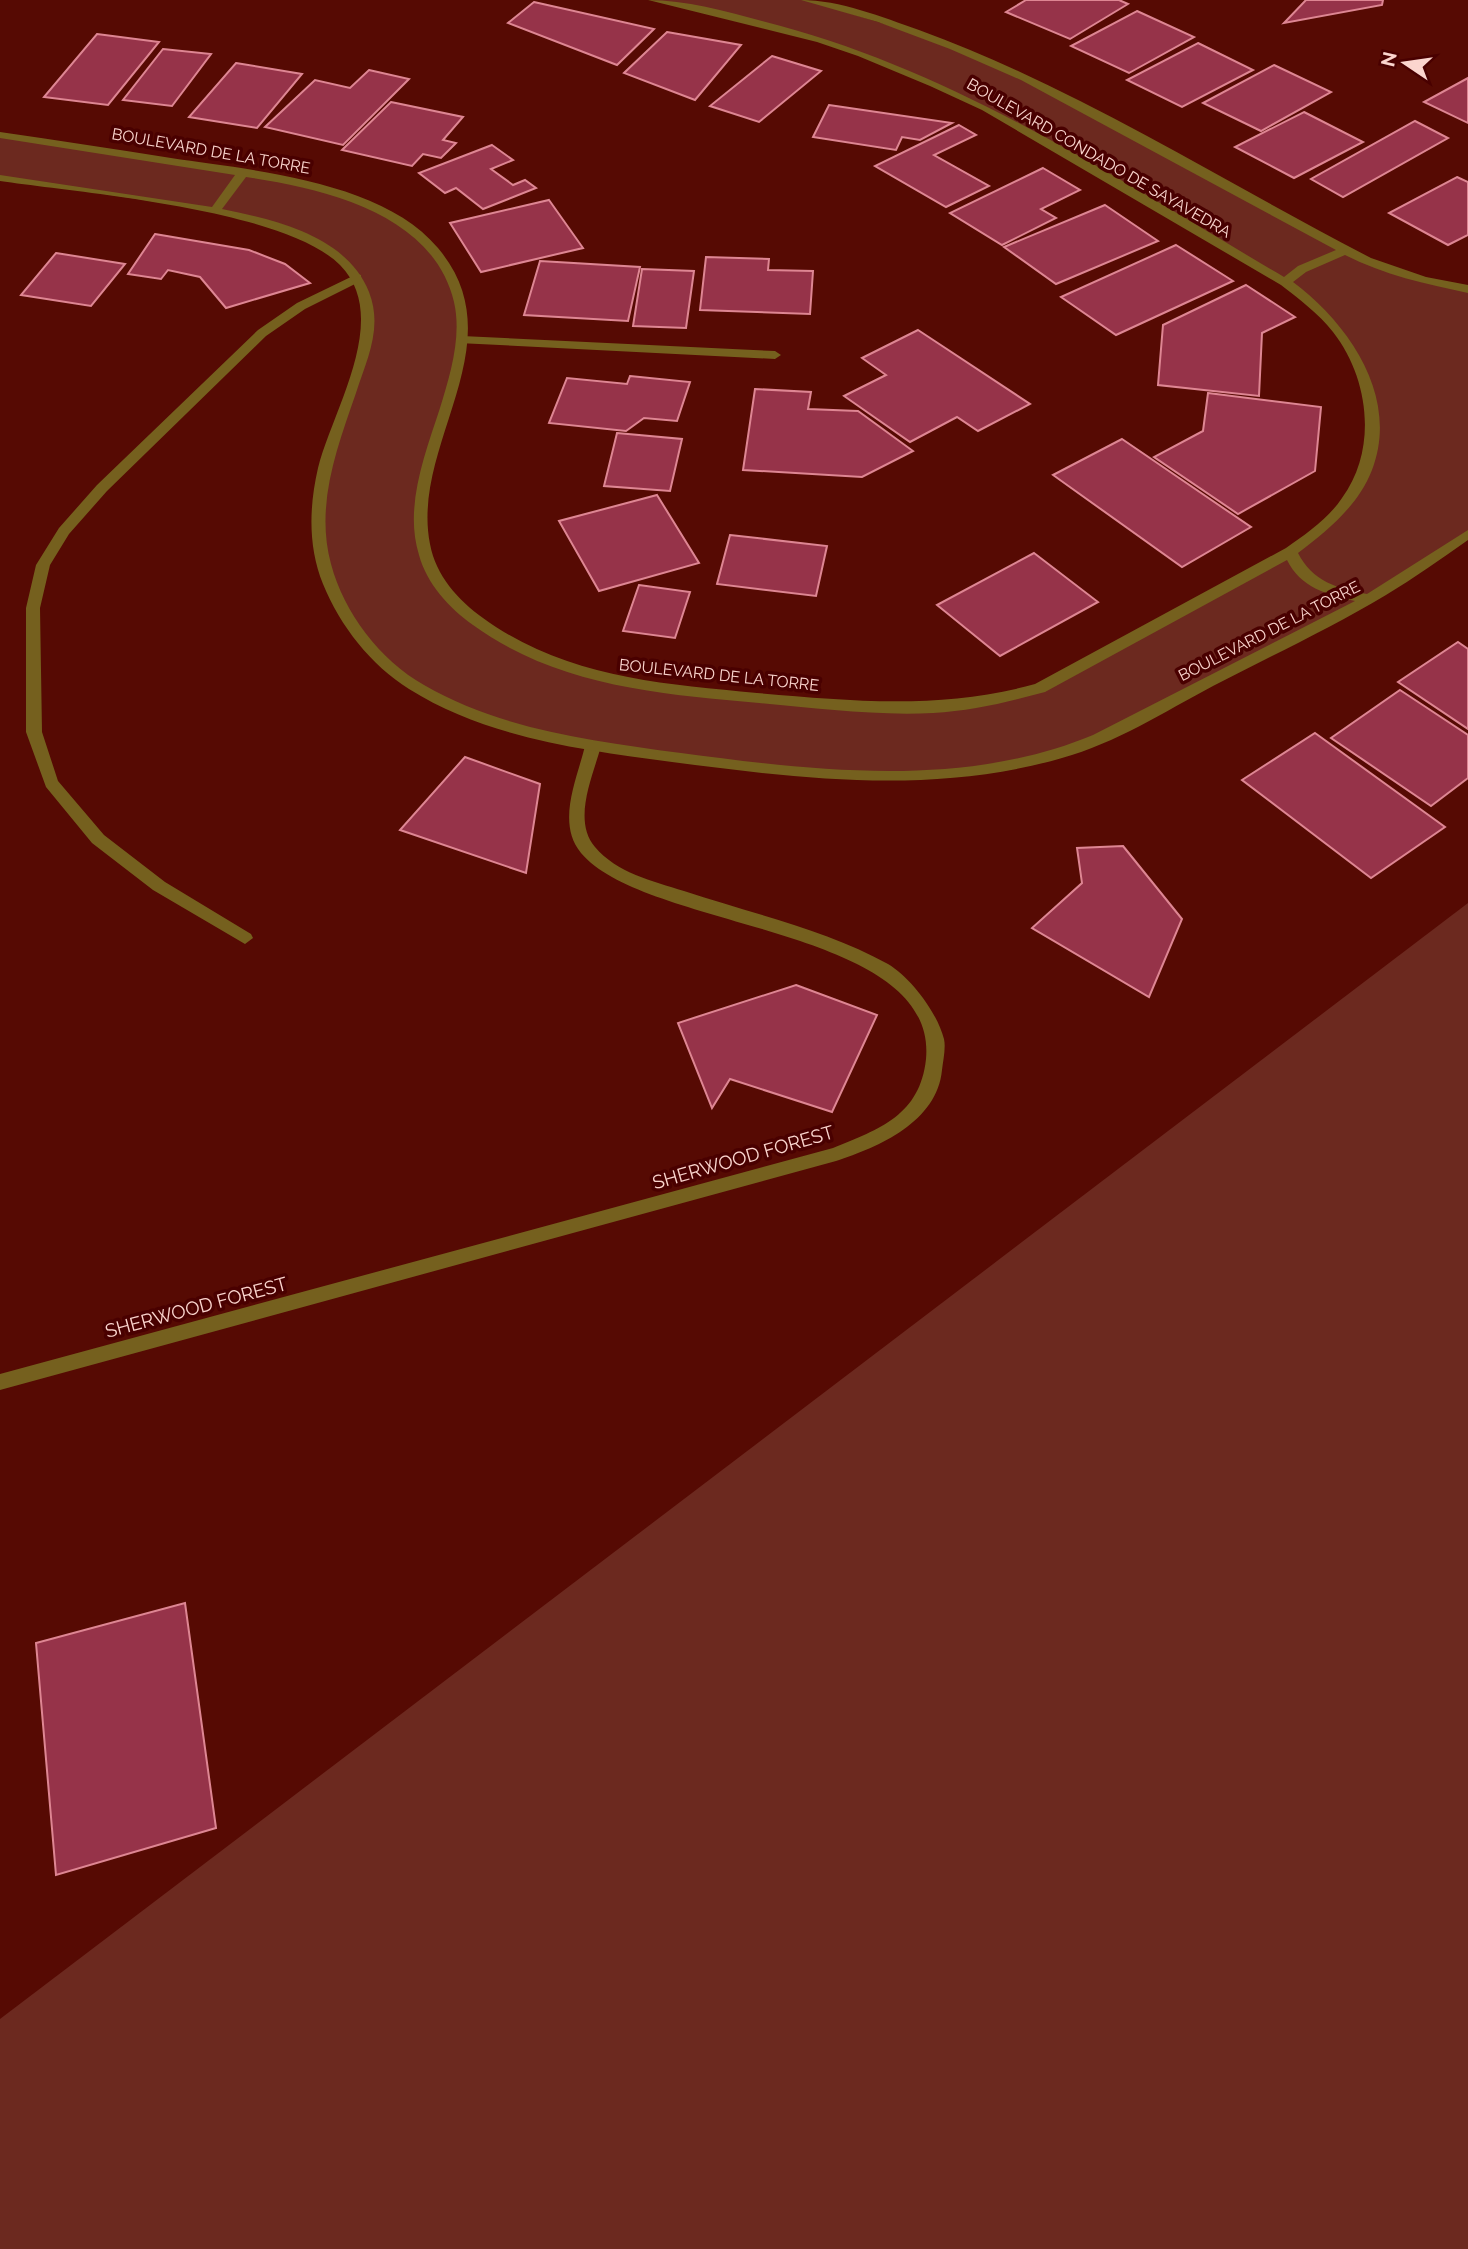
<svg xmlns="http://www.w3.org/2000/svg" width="1468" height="2249" viewBox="0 0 1468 2249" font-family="Raleway,sans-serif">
<rect width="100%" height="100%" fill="#560a03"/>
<g fill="#6c291f">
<path d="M653,0H806L963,48L1367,261L1468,289V534L1371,599L1126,727L1012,767L890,778L593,746L514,728L414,686L372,650L339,606L316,517L369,334L357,278L313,240L215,211L0,178V135L323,188L409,226L453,279L462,340L422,492L432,571L489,632L621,683L928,709L1040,688L1291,553L1340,511L1372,441L1361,366L1318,306L986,109L846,48Z"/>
<path d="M1468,903V2249H0V2019Z"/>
</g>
<g fill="#963349" stroke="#de8693" stroke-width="2">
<path d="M1026,0H1119L1128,4L1070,39L1006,12Z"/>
<path d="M1306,0H1383L1382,5L1284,23Z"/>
<path d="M534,2L654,29L617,65L508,23Z"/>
<path d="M1137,11L1194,37L1129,73L1071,46Z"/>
<path d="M667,32L741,45L695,100L624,73Z"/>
<path d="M97,34L159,42L108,105L44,97Z"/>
<path d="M1198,43L1253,70L1182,107L1127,80Z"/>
<path d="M163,49L211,54L172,106L123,100Z"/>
<path d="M772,56L821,71L759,122L710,106Z"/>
<path d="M236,63L302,74L257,128L189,117Z"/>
<path d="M1274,65L1331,92L1261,131L1203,103Z"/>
<path d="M369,70L409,79L343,145L265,127L315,80L350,88Z"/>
<path d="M1468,78V123L1424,102Z"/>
<path d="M391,102L463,117L443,140L456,143L441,158L423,154L412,166L342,150Z"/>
<path d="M829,105L952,123L920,140L902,137L896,150L813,137Z"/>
<path d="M1304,112L1363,142L1294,178L1235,147Z"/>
<path d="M1415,121L1448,138L1343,197L1311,179Z"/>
<path d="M959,125L976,135L934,155L989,186L946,207L875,166Z"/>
<path d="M492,145L513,160L491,169L513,185L525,180L536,188L483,209L456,188L445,193L419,173Z"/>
<path d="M1043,168L1080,190L1041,209L1056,218L1002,245L950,213Z"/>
<path d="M1457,177L1468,182V235L1448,245L1389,213Z"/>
<path d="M549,200L583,248L481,272L450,223Z"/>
<path d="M1105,205L1158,241L1056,284L1004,247Z"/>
<path d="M155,234L249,250L285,264L310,283L226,308L200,277L168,270L161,279L128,274Z"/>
<path d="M1176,245L1233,281L1116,335L1061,297Z"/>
<path d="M56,253L125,264L91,306L21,295Z"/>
<path d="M706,257L769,259L768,270L813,271L810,314L700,310Z"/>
<path d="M540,261L640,267L628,321L524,315Z"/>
<path d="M642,269L694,271L686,328L633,326Z"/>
<path d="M1246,285L1295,317L1262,333L1259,396L1158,385L1163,325Z"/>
<path d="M918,330L1030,404L978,431L957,417L910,442L844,396L886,375L862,358Z"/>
<path d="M630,376L690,382L677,421L644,418L626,431L549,423L567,378L627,384Z"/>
<path d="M755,389L811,392L808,409L858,411L913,451L862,477L743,470Z"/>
<path d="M1208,393L1321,407L1315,471L1238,514L1154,457L1203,431Z"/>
<path d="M617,433L682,439L670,491L604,486Z"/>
<path d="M1122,439L1251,527L1182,567L1053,475Z"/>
<path d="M657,495L699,563L599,591L559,521Z"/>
<path d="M730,535L827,546L816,596L717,584Z"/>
<path d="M1034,553L1098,602L1000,656L937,605Z"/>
<path d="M639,585L690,592L675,638L623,631Z"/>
<path d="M1458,642L1468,649V729L1398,682Z"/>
<path d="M1400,690L1468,735V778L1431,806L1331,738Z"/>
<path d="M1315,733L1445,827L1371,878L1242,780Z"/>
<path d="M465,757L540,784L526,873L400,830Z"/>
<path d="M1123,846L1182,919L1149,997L1032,928L1082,883L1077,848Z"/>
<path d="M796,985L877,1015L832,1112L730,1079L712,1108L678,1023Z"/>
<path d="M185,1603L216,1828L56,1875L36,1643Z"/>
</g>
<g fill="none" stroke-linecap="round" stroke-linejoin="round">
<path fill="#75601e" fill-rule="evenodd" d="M357,274L361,275V281L305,309L266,336L107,491L69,534L50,565L40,608L42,732L58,781L104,835L165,882L251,934L253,938L245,944L153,890L92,843L46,787L26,732V608L36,565L59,528L97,485L258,330L297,303Z"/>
<g fill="#75601e" fill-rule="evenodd">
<path d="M462,336L775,351L781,355L775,359L458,343V337Z"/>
<path d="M593,741L601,746C593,776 572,820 595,847C617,873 652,881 684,891C750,913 827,930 888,964C911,978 937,1012 944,1039C946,1048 943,1061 942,1070C937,1122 879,1147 836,1161L0,1390V1374L833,1148C880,1129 920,1115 926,1059C938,926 647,931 581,853C556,823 577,779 585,746Z"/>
</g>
<path fill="#75601e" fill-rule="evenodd" d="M648,0C686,0 725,11 762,21C954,69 1115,178 1284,277L1298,266L1336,250L1021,80L950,49L878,22L801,0C840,0 882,17 919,30C1078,88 1222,181 1371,258L1426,277L1468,285V293C1426,284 1384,275 1345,255L1306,272L1293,282C1349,324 1400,397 1372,470C1358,506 1327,531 1298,553C1312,581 1338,589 1367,594L1468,530V540C1441,559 1414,578 1386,595C1331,628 1271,656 1213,686C1164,712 1116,743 1062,758C934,795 802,779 672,762C583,750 487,738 409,689C371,665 340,626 323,584C308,547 309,507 318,468C333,409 392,317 340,265C284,209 81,193 0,181V175L212,207L235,175L0,138V132C57,140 114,149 171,158C251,170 383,181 438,248C518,343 410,443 430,544C436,576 458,600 483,618C564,677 660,684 757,693C851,701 942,710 1035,684L1286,548C1306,534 1328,519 1342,498C1378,449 1369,378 1333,332C1318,313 1299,299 1281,285L982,110L930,86L858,56L817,42ZM246,177C324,189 433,213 454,302C462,337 450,375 440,408C425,454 404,507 419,555C427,584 449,608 473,625C557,686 659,694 759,703C817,708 875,716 933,713C972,711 1008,702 1045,692L1287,560C1300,587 1327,595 1355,601L1093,735C963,789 817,771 681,753C593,741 502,730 424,685C380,660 344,613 331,564C315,505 337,448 356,393C367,359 383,328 369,292C347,236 275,220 222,209Z"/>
</g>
<g text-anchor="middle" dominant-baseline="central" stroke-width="7" stroke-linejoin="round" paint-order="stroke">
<g font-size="16" fill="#fbd5ce" stroke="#490000">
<text transform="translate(211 151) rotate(10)">BOULEVARD DE LA TORRE</text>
<text transform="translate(1099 158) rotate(30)">BOULEVARD CONDADO DE SAYAVEDRA</text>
<text transform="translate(1269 631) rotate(-27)">BOULEVARD DE LA TORRE</text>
<text transform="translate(719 675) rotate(6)">BOULEVARD DE LA TORRE</text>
</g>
<g font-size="19" fill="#fbd5ce" stroke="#490000">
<text transform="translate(743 1157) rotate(-16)">SHERWOOD FOREST</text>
<text transform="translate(196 1307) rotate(-15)">SHERWOOD FOREST</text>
</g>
</g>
<g transform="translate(1405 63) rotate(283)" stroke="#490000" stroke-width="5" paint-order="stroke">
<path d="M0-5L12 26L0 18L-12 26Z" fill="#fbd5ce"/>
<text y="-10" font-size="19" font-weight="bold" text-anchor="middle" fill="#fbd5ce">N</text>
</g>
</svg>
